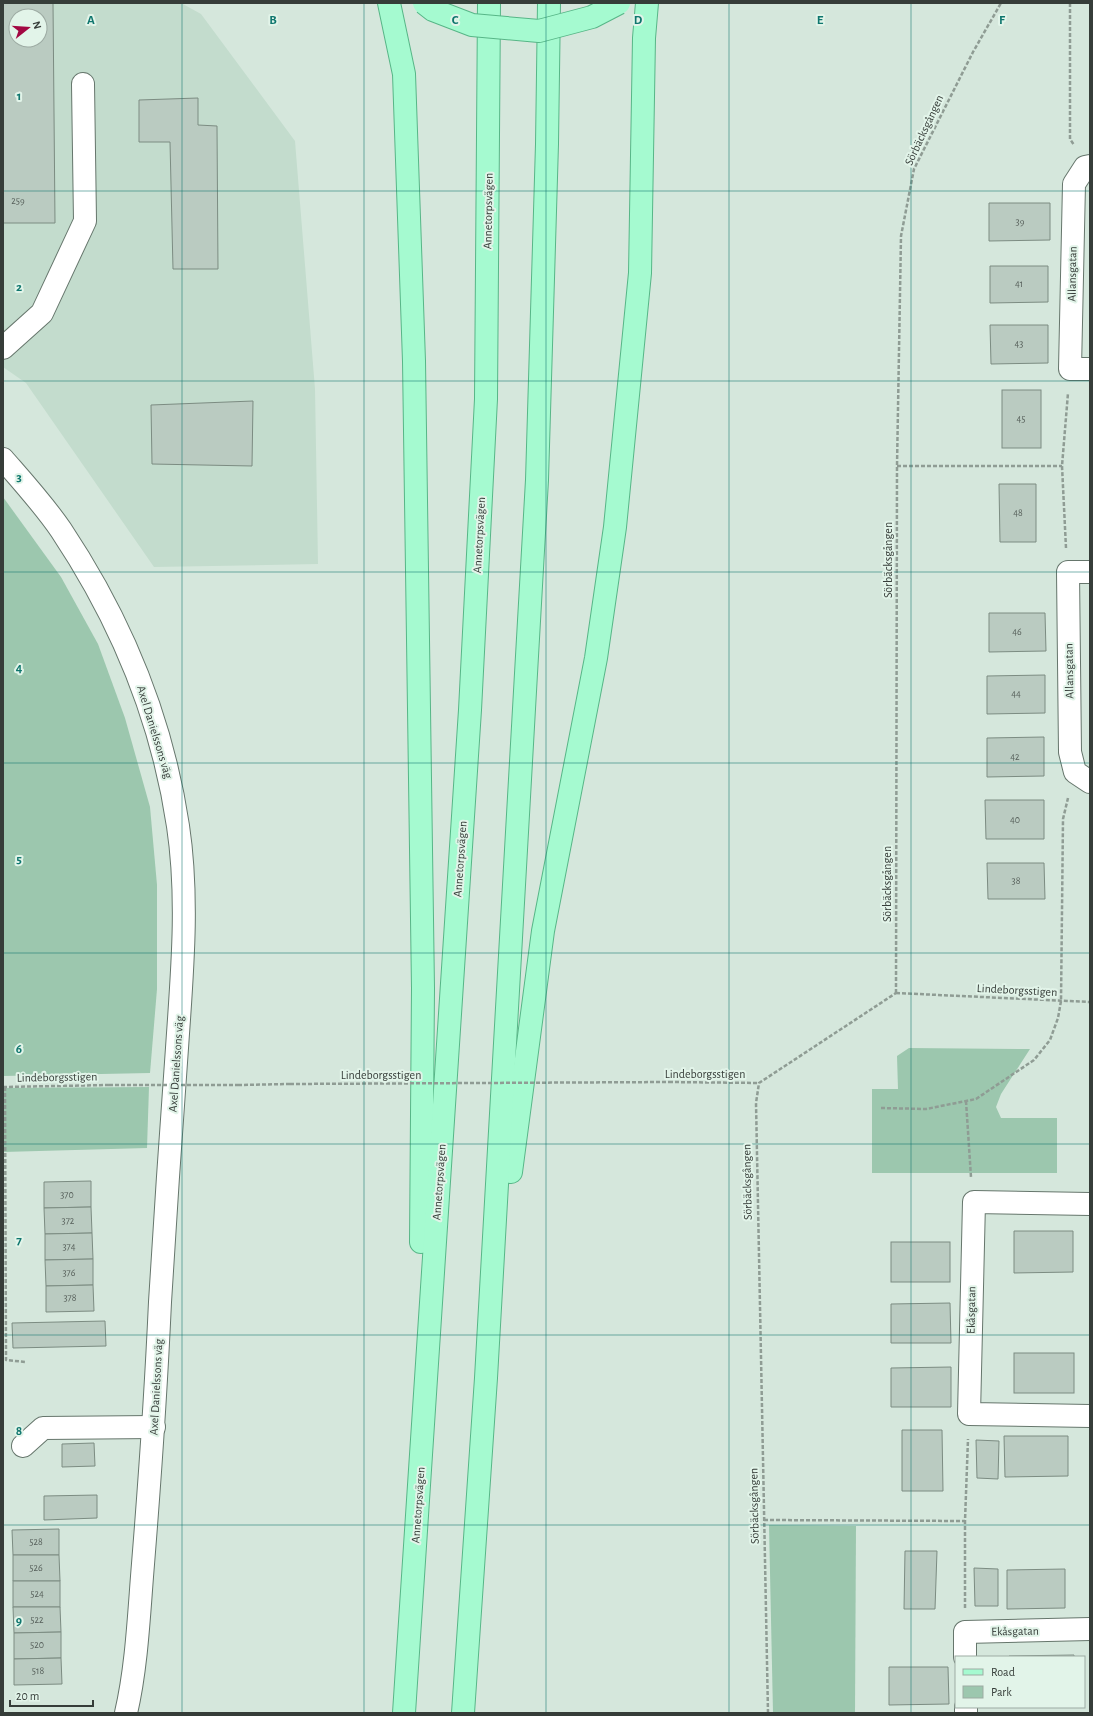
<svg xmlns="http://www.w3.org/2000/svg" width="1093" height="1716" viewBox="0 0 1093 1716" font-family="'Alegreya Sans',sans-serif">
<rect width="100%" height="100%" fill="#d5e7dc"/>
<path fill="#c3dccd" fill-rule="evenodd" d="M3,3H181L201,14L295,141L315,389L318,564L154,567L26,383L3,367ZM16,16H40V40H16Z"/>
<g fill="#9cc7ae">
<path d="M3,497L61,577L98,644L125,718L150,807L157,885V989L150,1073L3,1076Z"/>
<path d="M909,1048L1030,1049L1001,1094L996,1107L1001,1118H1057V1173H872V1089H898L897,1056Z"/>
<path d="M149,1087L147,1148L3,1152V1088Z"/>
<path d="M769,1525L856,1526L855,1713H773Z"/>
</g>
<g fill="#bacbc1" stroke="#7c8c82" fill-rule="evenodd">
<path d="M3,3H53L55,223H3ZM16,16H40V40H16Z"/>
<path d="M198,98V125L217,126L218,269H173L170,142H139V100Z"/>
<path d="M989,203H1050V240L989,241Z"/>
<path d="M990,266H1048V302L990,303Z"/>
<path d="M990,325H1048V363L991,364Z"/>
<rect x="1002" y="390" width="39" height="58"/>
<path d="M253,401L252,466L152,464L151,405Z"/>
<path d="M999,484H1036V542H1000Z"/>
<path d="M989,613H1045L1046,651L989,652Z"/>
<path d="M1045,675V713L987,714V676Z"/>
<path d="M1044,737V776L987,777V738Z"/>
<path d="M985,800H1044V839H986Z"/>
<path d="M987,863H1044L1045,899H988Z"/>
<path d="M91,1181V1207L44,1208V1182Z"/>
<path d="M91,1207L92,1233L45,1234L44,1208Z"/>
<path d="M1014,1231H1073V1272L1014,1273Z"/>
<path d="M92,1233L93,1259L45,1260V1234Z"/>
<rect x="891" y="1242" width="59" height="40"/>
<path d="M93,1259V1285L46,1286L45,1260Z"/>
<path d="M93,1285L94,1311L46,1312V1286Z"/>
<path d="M950,1303L951,1343H891V1304Z"/>
<path d="M105,1321L106,1346L13,1348L12,1323Z"/>
<rect x="1014" y="1353" width="60" height="40"/>
<path d="M951,1367V1407H891V1368Z"/>
<path d="M902,1430H942L943,1491H902Z"/>
<path d="M1004,1436H1068V1476L1005,1477Z"/>
<path d="M976,1440L999,1441L998,1479L977,1478Z"/>
<path d="M94,1443L95,1466L62,1467V1444Z"/>
<path d="M97,1495V1518L44,1520V1496Z"/>
<path d="M59,1529V1555H13L12,1530Z"/>
<path d="M905,1551H937L935,1609H904Z"/>
<path d="M13,1555H59L60,1581H13Z"/>
<path d="M974,1568L998,1569V1606H975Z"/>
<path d="M1065,1569V1608L1007,1609V1570Z"/>
<rect x="13" y="1581" width="47" height="26"/>
<path d="M13,1607H60L61,1632L14,1633Z"/>
<path d="M61,1632V1658L14,1659V1633Z"/>
<path d="M1074,1655V1657H1009V1656Z"/>
<path d="M61,1658L62,1684L14,1685V1659Z"/>
<path d="M889,1667H948L949,1704L889,1705Z"/>
</g>
<g fill="none" stroke-linecap="round" stroke-linejoin="round">
<g stroke="#66766c" stroke-width="24">
<g id="minor">
<path d="M1090,166L1085,167L1074,184L1070,369H1090"/>
<path d="M3,348L42,313L85,221L83,84"/>
<path d="M3,459C23,482 44,505 61,530C121,620 162,719 178,826C189,899 182,974 177,1048C171,1133 165,1217 160,1302C156,1390 150,1477 143,1564C139,1612 137,1666 126,1713"/>
<path d="M1090,572H1068L1070,752L1075,772L1090,782"/>
<path d="M1090,1204L974,1202L969,1414L1090,1416"/>
<path d="M23,1446L43,1428L154,1427"/>
<path d="M965,1657V1632L1090,1629"/>
<path d="M966,1707V1713"/>
</g>
</g>
<g stroke="#57b687" stroke-width="24">
<g id="major">
<path d="M389,3L404,74L414,361L423,988L421,1242"/>
<path d="M511,1172L543,931L596,658L615,527L640,273L644,38L647,3"/>
<path d="M404,1713L470,710L486,399L489,3"/>
<path d="M463,1713L486,1378L537,480L547,144L549,3"/>
</g>
</g>
<g stroke="#8f9c94" stroke-width="2.5" stroke-dasharray="4 2" stroke-linecap="butt">
<path d="M1070,3V139L1074,145"/>
<path d="M897,466H1062"/>
<path d="M1066,548L1062,466L1068,393"/>
<path d="M896,993L897,466L901,236L914,169L973,52L1001,3"/>
<path d="M896,993L1090,1002"/>
<path d="M669,1082L759,1083"/>
<path d="M238,1085L290,1084"/>
<path d="M3,1087L109,1085"/>
<path d="M5,1087L6,1360L25,1362"/>
<path d="M966,1101L971,1177"/>
<path d="M881,1108L926,1109L976,1099L1034,1060L1050,1040L1058,1018L1061,1001L1063,819L1068,798"/>
<path d="M764,1520L965,1521"/>
<path d="M965,1608V1521L968,1439"/>
<path d="M768,1713L756,1103L759,1083L896,993"/>
</g>
<use href="#minor" stroke="#fff" stroke-width="22"/>
<use href="#major" stroke="#a5fad0" stroke-width="22"/>
<g stroke="#57b687" stroke-width="24" stroke-linecap="butt">
<path id="major-bridge" d="M424,3L433,10L472,25L539,31L592,17L619,3"/>
</g>
<g stroke="#8f9c94" stroke-width="2.5" stroke-dasharray="4 2" stroke-linecap="butt">
<path d="M290,1084L669,1082"/>
<path d="M109,1085H238"/>
</g>
<use href="#major-bridge" stroke="#a5fad0" stroke-width="22"/>
</g>
<path fill="none" stroke="#0f766e" stroke-width="1" stroke-opacity="0.55" d="M182,3V1713M364,3V1713M546,3V1713M729,3V1713M911,3V1713M3,191H1090M3,381H1090M3,572H1090M3,763H1090M3,953H1090M3,1144H1090M3,1335H1090M3,1525H1090"/>
<g text-anchor="middle" dominant-baseline="central" stroke-width="4" stroke-linejoin="round" paint-order="stroke">
<g font-size="10" fill="#57605b">
<text x="18" y="201">259</text>
<text x="1020" y="222">39</text>
<text x="1019" y="284">41</text>
<text x="1019" y="344">43</text>
<text x="1021" y="419">45</text>
<text x="1018" y="513">48</text>
<text x="1017" y="632">46</text>
<text x="1016" y="694">44</text>
<text x="1015" y="757">42</text>
<text x="1015" y="820">40</text>
<text x="1016" y="881">38</text>
<text x="67" y="1195">370</text>
<text x="68" y="1221">372</text>
<text x="69" y="1247">374</text>
<text x="69" y="1273">376</text>
<text x="70" y="1298">378</text>
<text x="36" y="1542">528</text>
<text x="36" y="1568">526</text>
<text x="37" y="1594">524</text>
<text x="37" y="1620">522</text>
<text x="37" y="1645">520</text>
<text x="38" y="1671">518</text>
</g>
<g font-size="12" fill="#363d39" stroke="#e2f4e9">
<text transform="translate(924 130) rotate(-65)">Sörbäcksgången</text>
<text transform="translate(488 211) rotate(-89)">Annetorpsvägen</text>
<text transform="translate(1072 274) rotate(-89)">Allansgatan</text>
<text transform="translate(479 535) rotate(-87)">Annetorpsvägen</text>
<text transform="translate(888 560) rotate(-90)">Sörbäcksgången</text>
<text transform="translate(1069 671) rotate(-91)">Allansgatan</text>
<text transform="translate(155 732) rotate(73)">Axel Danielssons väg</text>
<text transform="translate(460 859) rotate(-86)">Annetorpsvägen</text>
<text transform="translate(887 884) rotate(-90)">Sörbäcksgången</text>
<text transform="translate(1017 990) rotate(3)">Lindeborgsstigen</text>
<text transform="translate(176 1064) rotate(-86)">Axel Danielssons väg</text>
<text x="705" y="1074">Lindeborgsstigen</text>
<text x="381" y="1075">Lindeborgsstigen</text>
<text transform="translate(57 1077) rotate(-1)">Lindeborgsstigen</text>
<text transform="translate(439 1182) rotate(-86)">Annetorpsvägen</text>
<text transform="translate(747 1182) rotate(-91)">Sörbäcksgången</text>
<text transform="translate(971 1310) rotate(-89)">Ekåsgatan</text>
<text transform="translate(156 1387) rotate(-87)">Axel Danielssons väg</text>
<text transform="translate(418 1505) rotate(-86)">Annetorpsvägen</text>
<text transform="translate(754 1506) rotate(-91)">Sörbäcksgången</text>
<text transform="translate(1015 1631) rotate(-1)">Ekåsgatan</text>
</g>
</g>
<g font-size="13" text-anchor="middle" font-weight="bold" fill="#0f766e" stroke="#e2f4e9" stroke-width="4" stroke-linejoin="round" paint-order="stroke">
<text x="91" y="24">A</text>
<text x="273" y="24">B</text>
<text x="455" y="24">C</text>
<text x="638" y="24">D</text>
<text x="820" y="24">E</text>
<text x="1002" y="24">F</text>
<text x="19" y="100">1</text>
<text x="19" y="291">2</text>
<text x="19" y="481">3</text>
<text x="19" y="672">4</text>
<text x="19" y="863">5</text>
<text x="19" y="1053">6</text>
<text x="19" y="1244">7</text>
<text x="19" y="1435">8</text>
<text x="19" y="1625">9</text>
</g>
<rect width="1093" height="1716" fill="none" stroke="#363d39" stroke-width="8"/>
<rect x="955" y="1656" width="130" height="52" fill="#e2f4e9" stroke="#9daba3"/>
<rect x="963" y="1669" width="20" height="6" fill="#a5fad0" stroke="#9daba3"/>
<text x="991" y="1676" font-size="12" fill="#363d39">Road</text>
<rect x="963" y="1686" width="20" height="12" fill="#9cc7ae" stroke="#9daba3"/>
<text x="991" y="1696" font-size="12" fill="#363d39">Park</text>
<g transform="translate(28 28) rotate(73)"><circle r="19" fill="#e2f4e9" stroke="#9daba3"/>
<path d="M0-3L7 15L0 10L-7 15Z" fill="#a20742"/>
<text y="-6" font-size="11" font-weight="bold" text-anchor="middle" fill="#363d39">N</text>
</g>
<path d="M10 1700v6h83v-6" fill="none" stroke="#363d39" stroke-width="2"/>
<text x="16" y="1700" font-size="12" fill="#363d39" stroke="#e2f4e9" stroke-width="3" paint-order="stroke">20 m</text>
</svg>
